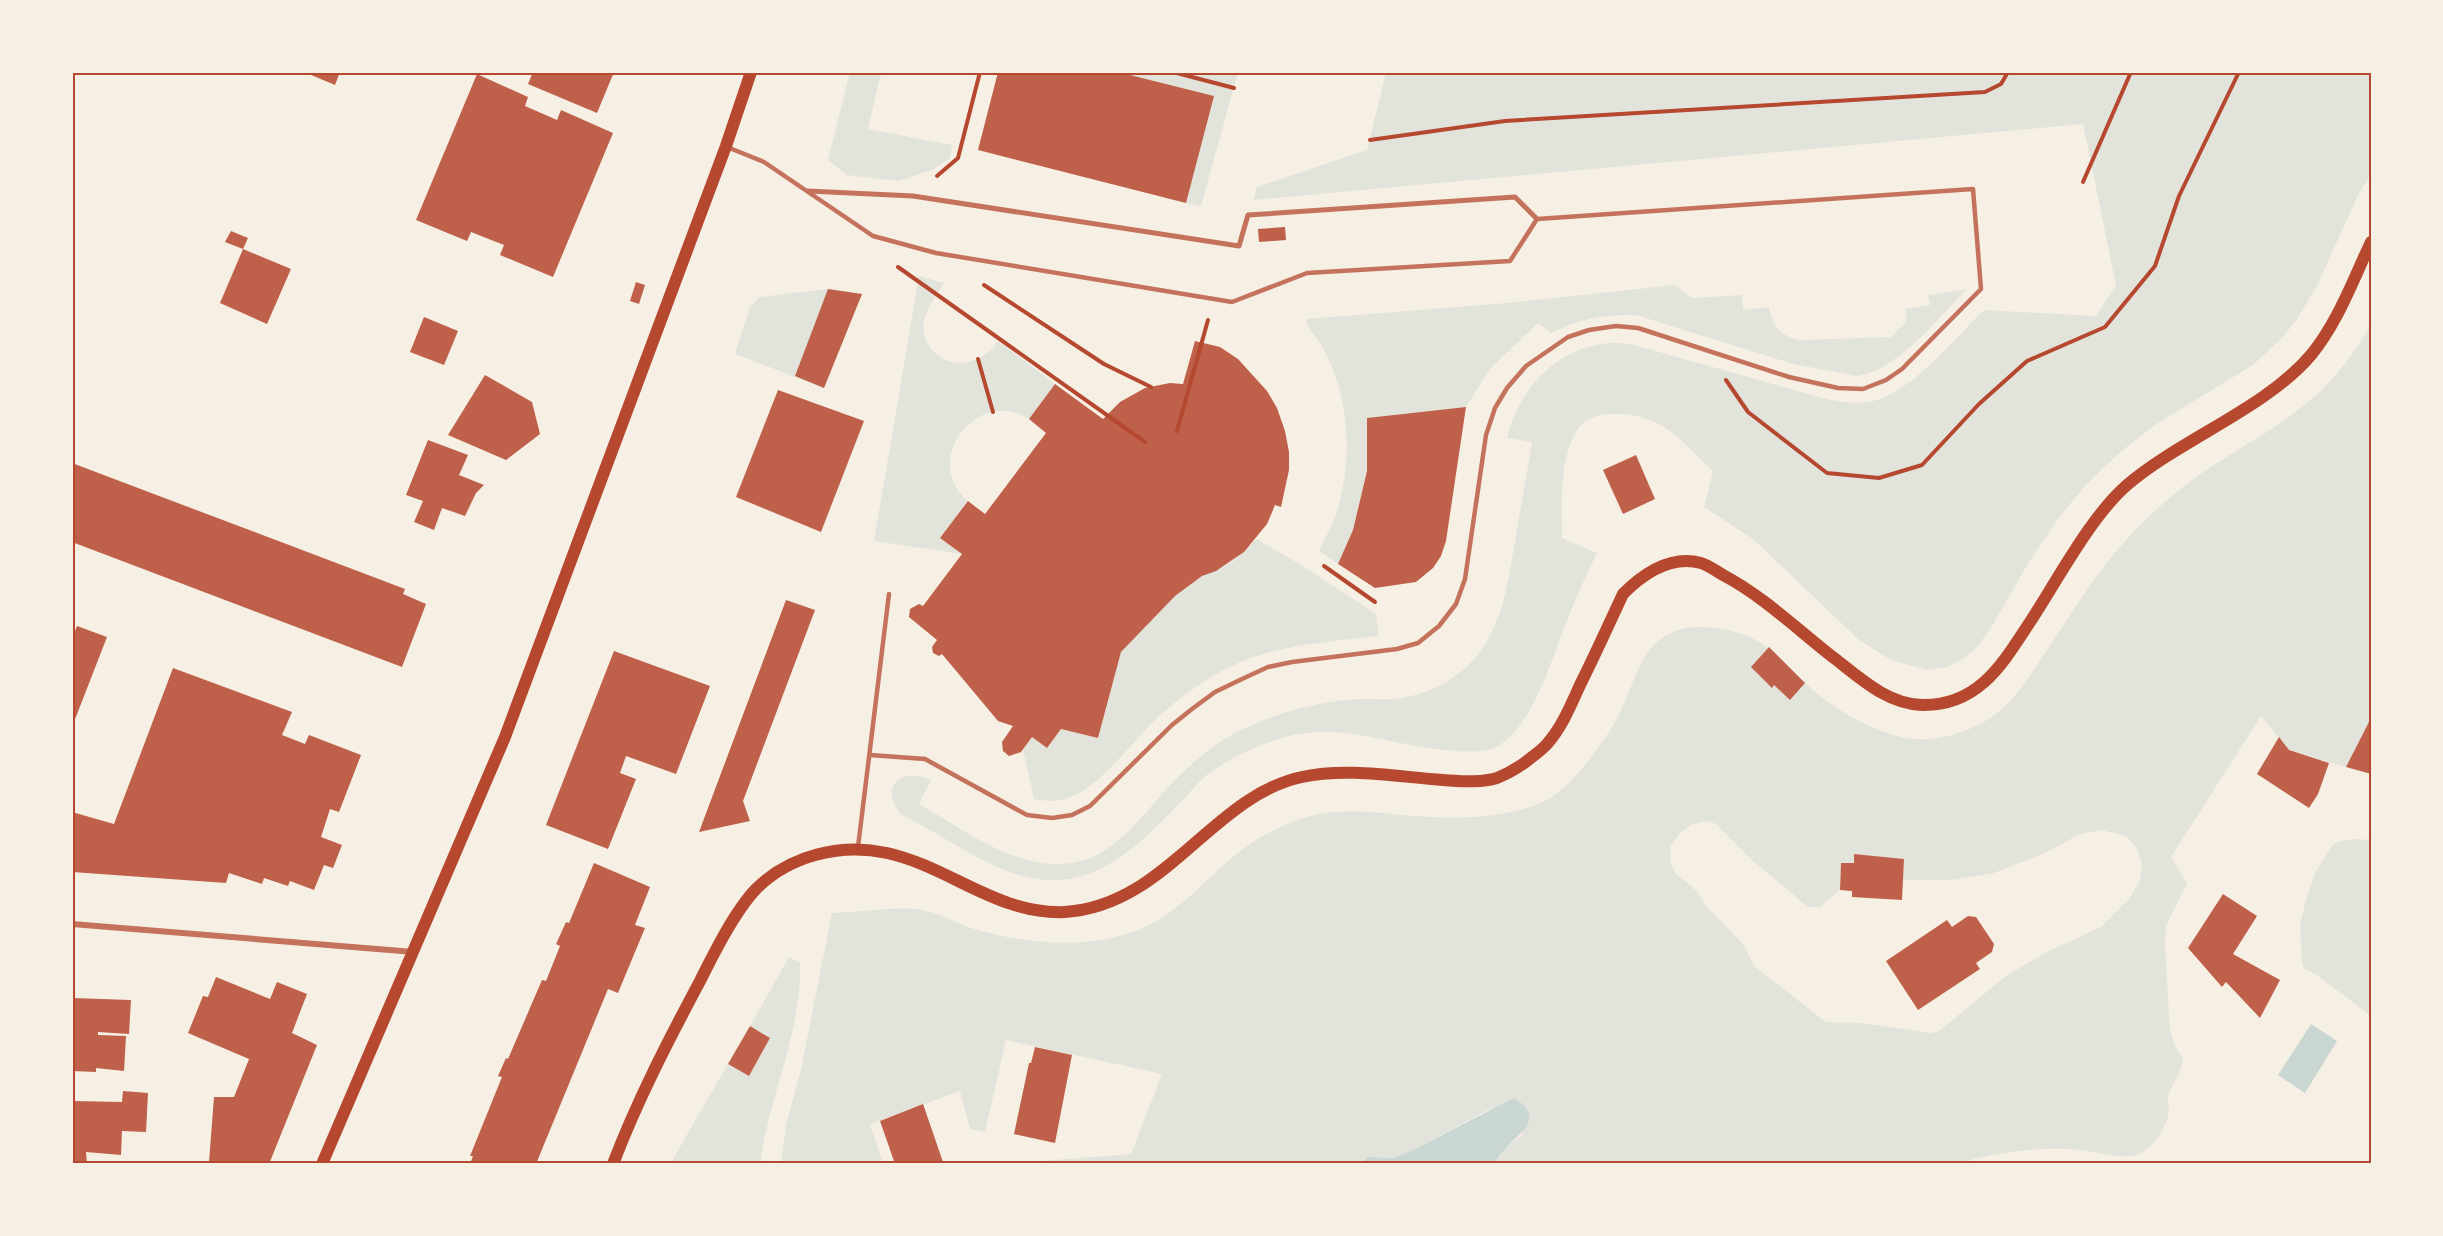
<svg xmlns="http://www.w3.org/2000/svg" width="2443" height="1236" viewBox="0 0 2443 1236" font-family="'Space Grotesk',sans-serif">
<rect width="100%" height="100%" fill="#f6efe4"/>
<g fill="#e2e4dc" fill-rule="evenodd">
<path d="M850,72H881L868,129L952,145L950,158L934,169L899,181L847,175L828,160Z"/>
<path d="M1118,72H1238L1201,206L1186,203L1213,97Z"/>
<path d="M1386,72H2371V174L2357,197L2318,284L2297,319L2283,337L2253,365L2158,423L2119,453L2085,486L2061,515L2029,562L1989,631L1977,647L1964,658L1948,667L1928,670L1893,661L1859,640L1753,539L1704,507L1713,471C1696,456 1680,436 1661,425C1648,418 1632,414 1617,414C1606,414 1591,415 1583,423C1558,448 1562,506 1562,538L1597,553C1586,576 1575,599 1566,623C1551,661 1534,722 1500,745C1474,764 1378,736 1344,733C1325,731 1304,732 1285,737C1258,745 1231,757 1208,774C1199,781 1191,791 1183,800C1148,835 1113,875 1061,880C1005,885 949,837 900,814C897,809 892,802 892,796C891,773 916,772 931,780L919,804C965,830 1020,874 1077,862C1118,854 1146,810 1173,782C1192,763 1213,744 1237,732C1271,715 1308,704 1346,700C1361,698 1376,700 1391,699C1423,697 1453,683 1474,659C1504,625 1508,579 1516,536C1521,505 1527,473 1532,442L1507,438C1520,387 1556,348 1610,343C1619,342 1630,345 1638,346L1826,399C1840,402 1853,404 1868,402C1909,396 1954,339 1984,310L2096,316L2116,285L2083,124L1253,200L1257,187L1367,150Z"/>
<path d="M919,276L944,283C938,294 927,307 924,320C922,327 924,336 927,342C943,373 982,367 998,341L1055,384L1029,419C979,386 919,460 968,501L940,538L962,554L874,541Z"/>
<path d="M1675,285L1692,298L1742,295L1743,310L1769,307C1772,326 1780,335 1799,340L1891,337L1907,321L1905,309L1930,305L1928,295L1967,289C1939,317 1897,371 1857,376L1793,364L1636,315C1604,314 1580,319 1551,333L1538,323L1490,369L1466,407L1367,418V471L1353,530L1338,564L1319,551C1326,536 1335,521 1339,504C1351,461 1349,409 1332,367C1328,358 1325,350 1319,342C1314,333 1307,330 1306,319L1508,303Z"/>
<path d="M828,289L862,294L824,388L735,354L750,307L760,297Z"/>
<path d="M2371,324V718L2346,767L2289,750L2261,716L2171,857L2187,883L2166,926L2165,945L2170,1030L2175,1046L2183,1058C2181,1076 2173,1082 2168,1096C2167,1100 2169,1105 2169,1110C2168,1127 2151,1151 2135,1156C2123,1159 2083,1149 2066,1149C2027,1147 1990,1155 1953,1164H1494L1504,1149L1523,1134L1490,1109L1413,1150L1394,1158L1368,1157L1361,1164H1003L1131,1154L1162,1074L1006,1040L985,1132L970,1129L960,1091L870,1124L883,1164H781L786,1125L801,1069L832,913C859,912 891,907 917,909C935,911 954,922 971,928C1024,944 1085,950 1138,930C1181,913 1207,876 1243,849C1264,833 1293,819 1320,814C1351,808 1383,813 1414,816C1456,819 1506,819 1545,801C1570,789 1599,748 1614,724C1635,691 1637,639 1683,629C1695,626 1708,627 1721,629C1766,635 1782,662 1813,690C1836,711 1882,736 1914,739C1941,741 1973,731 1994,715C2019,697 2036,666 2053,641C2074,609 2094,577 2119,548C2140,524 2162,503 2188,483C2228,453 2275,431 2313,398C2336,378 2356,351 2371,324ZM1707,821L1716,824L1752,860L1808,907H1820L1840,890L1841,863H1854V854L1904,859L1903,880H1950L1994,873L2047,852L2078,835L2101,830L2126,836L2136,847L2142,863L2140,881L2129,899L2101,927L2049,951L2007,975L1939,1031L1930,1033L1862,1023L1826,1022L1754,966L1744,945L1706,906L1697,891L1676,874L1670,861L1671,845L1680,833L1692,824Z"/>
<path d="M1257,539L1306,568L1376,614L1379,636C1329,642 1278,644 1232,666C1206,678 1182,696 1160,715C1135,738 1099,790 1065,799C1055,802 1044,801 1034,799L1023,749L1032,737L1047,748L1061,729L1098,738L1121,652L1175,596L1202,576L1232,562Z"/>
<path d="M2353,839L2371,840V1016L2315,974L2304,968L2302,962L2300,924L2306,900L2315,873L2332,846L2339,841Z"/>
<path d="M789,957L800,963C802,1032 769,1096 760,1164H670L728,1064L749,1076L770,1038L750,1026Z"/>
</g>
<g fill="#c9d6d2">
<path d="M2311,1024L2337,1041L2305,1093L2278,1075Z"/>
<path d="M1514,1098C1546,1118 1521,1131 1505,1149C1501,1153 1497,1159 1494,1164H1361L1368,1157L1394,1158L1413,1150Z"/>
</g>
<g fill="#bf614a">
<path d="M304,72H340L335,85Z"/>
<path d="M533,72H614L597,113L528,84Z"/>
<path d="M998,72H1118L1214,96L1186,203L978,150Z"/>
<path d="M477,74L528,97L525,106L557,120L561,110L613,133L553,277L500,255L504,245L471,232L467,241L416,220Z"/>
<path d="M1285,227L1286,240L1259,242L1258,229Z"/>
<path d="M231,231L248,238L243,249L225,242Z"/>
<path d="M243,249L291,269L267,324L220,303Z"/>
<path d="M636,282L645,285L639,304L630,301Z"/>
<path d="M828,289L862,294L824,388L795,376Z"/>
<path d="M424,317L458,331L444,365L410,352Z"/>
<path d="M1195,341L1220,347L1238,359L1267,391L1277,408L1285,431L1289,452V470L1281,507L1275,505L1267,524L1244,552L1216,571L1202,576L1175,596L1121,652L1098,738L1061,729L1047,748L1032,737L1021,752L1009,756L1003,751L1002,742L1013,726L998,721L942,654L939,656L933,653L932,647L937,640L909,617L910,609L919,604L923,606L962,554L940,538L968,501L985,514L1046,433L1029,419L1055,384L1103,419L1120,402L1145,388L1170,383L1183,384Z"/>
<path d="M485,375L532,402L540,434L506,460L448,435Z"/>
<path d="M778,390L864,421L821,532L736,497Z"/>
<path d="M1466,407L1446,541L1441,556L1433,568L1416,582L1375,588L1338,564L1353,530L1367,471V418Z"/>
<path d="M428,440L468,455L459,475L484,485L476,493L465,516L442,508L434,530L414,522L423,501L406,495Z"/>
<path d="M1636,455L1655,499L1623,514L1603,470Z"/>
<path d="M72,463L405,589L403,594L426,604L402,667L72,542Z"/>
<path d="M786,600L815,610L743,801L750,821L699,832Z"/>
<path d="M77,626L107,637L72,727V639Z"/>
<path d="M1769,647L1805,683L1790,700L1774,685L1772,688L1751,667Z"/>
<path d="M614,651L710,686L676,774L626,756L620,773L636,779L608,849L546,825Z"/>
<path d="M173,668L292,712L282,735L305,744L309,735L361,755L339,812L330,809L321,837L342,845L333,868L324,865L314,890L290,881L288,886L264,878L262,884L229,873L226,883L72,872V812L114,824Z"/>
<path d="M2371,718V774L2346,767Z"/>
<path d="M2279,737L2289,750L2329,763L2318,794L2309,808L2257,774Z"/>
<path d="M1854,854L1904,859L1902,900L1852,897V891L1840,890L1841,863H1854Z"/>
<path d="M594,863L650,887L635,925L645,928L618,993L608,989L536,1164H470L473,1156H470L502,1077L498,1076L506,1058L508,1059L542,980L546,981L560,946L556,944L566,922L569,923Z"/>
<path d="M2223,894L2257,916L2233,954L2280,980L2260,1018L2226,982L2222,987L2188,948Z"/>
<path d="M1968,916L1976,917L1994,944L1992,952L1976,963L1980,969L1918,1010L1886,961L1947,920L1952,927Z"/>
<path d="M216,977L270,999L277,982L307,994L292,1033L317,1045L269,1164L209,1162L214,1097H234L249,1059L188,1033L203,996L208,997Z"/>
<path d="M72,998L131,1000L129,1034L98,1032V1035L126,1036L124,1071L96,1068V1072L72,1071Z"/>
<path d="M750,1026L770,1038L749,1076L728,1064Z"/>
<path d="M1035,1047L1072,1055L1055,1143L1014,1134L1029,1063H1031Z"/>
<path d="M123,1091L148,1093L146,1132L122,1131L121,1155L86,1152L87,1164H72V1101L122,1102Z"/>
<path d="M923,1104L943,1162L895,1164L880,1121Z"/>
</g>
<g fill="none" stroke-linecap="round" stroke-linejoin="round">
<g stroke="#b5482f" stroke-width="4">
<path d="M1173,72L1234,88"/>
<path d="M1370,140L1505,121L1985,92L2001,84L2008,72"/>
<path d="M937,176L958,158L980,72"/>
<path d="M2083,182L2131,72"/>
<path d="M898,267L1145,442"/>
<path d="M984,285L1104,364L1151,387"/>
<path d="M978,359L993,412"/>
<path d="M1726,380L1748,412L1827,473L1879,478L1922,465L1979,404L2027,361L2105,327L2155,266L2179,196L2239,72"/>
<path d="M1177,431L1208,320"/>
<path d="M1324,566L1375,602"/>
</g>
<g stroke="#c5725c" stroke-width="4.5">
<path d="M727,147L764,162L873,236L936,253L1232,302L1307,273L1510,261L1537,219L1973,189L1981,289L1902,369L1886,380L1863,389L1838,388L1789,377L1638,328L1616,326L1589,330L1568,337L1526,366L1507,388L1495,408L1486,435L1465,579L1456,604L1439,626L1418,643L1397,649L1292,662L1268,667L1242,679L1215,692L1192,709L1172,725L1090,806L1072,815L1052,818L1027,815L925,759L870,755"/>
<path d="M858,847L889,594"/>
</g>
<path stroke="#c5725c" stroke-width="5" d="M808,191L913,196L1239,246L1248,215L1515,197L1537,219"/>
<path stroke="#c5725c" stroke-width="6" d="M72,924L414,952"/>
<g stroke="#b5482f" stroke-width="12">
<path d="M322,1164L505,737L726,146L751,72"/>
<path d="M613,1164C637,1101 668,1041 700,981C714,953 735,911 756,889C790,855 841,843 887,853C950,867 998,915 1065,912C1166,906 1212,796 1302,777C1347,767 1398,777 1443,780C1461,781 1480,783 1497,778C1507,774 1519,767 1527,761C1533,756 1542,750 1547,744C1562,727 1571,705 1580,685C1595,655 1609,624 1623,594C1643,574 1671,555 1701,563C1708,565 1716,571 1723,575C1763,596 1798,630 1834,658C1860,678 1887,704 1922,705C1979,706 2003,663 2030,622C2057,581 2091,516 2127,485C2181,439 2266,408 2311,355C2338,322 2353,280 2371,242"/>
</g>
</g>
<rect width="2443" height="1236" fill="none" stroke="#f6efe4" stroke-width="147"/>
<rect x="74" y="74" width="2296" height="1088" fill="none" stroke="#b5482f" stroke-width="2"/>
</svg>
